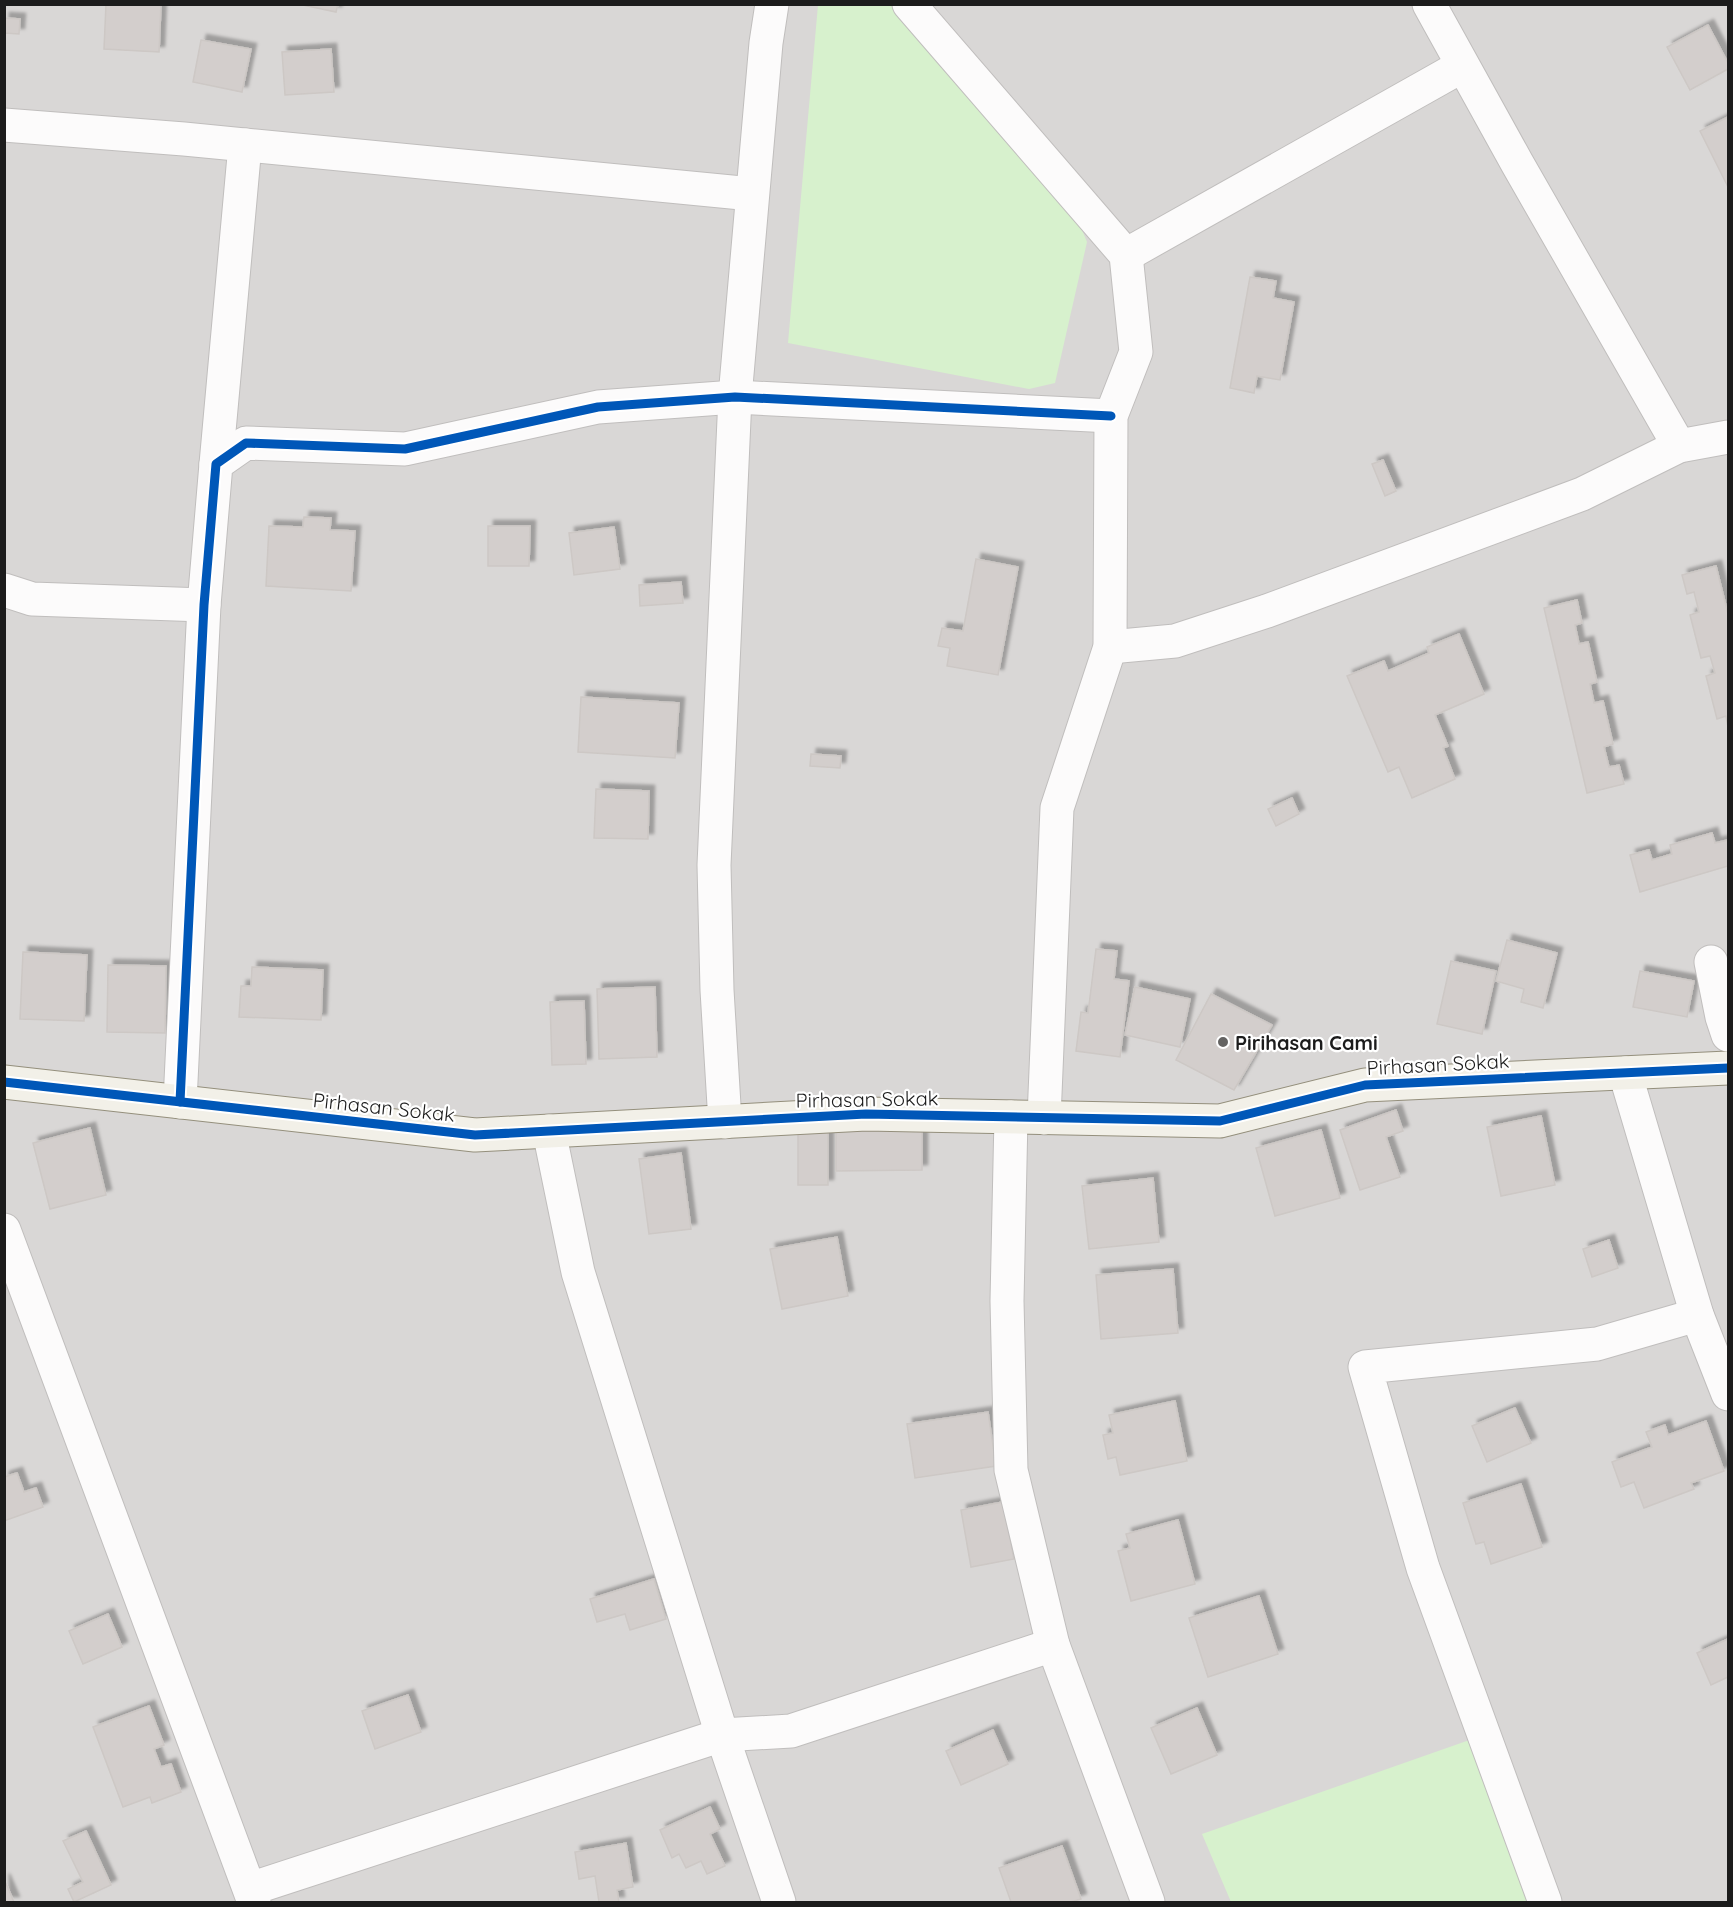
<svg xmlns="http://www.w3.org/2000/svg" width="1733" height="1907" viewBox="0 0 1733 1907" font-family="Quicksand,sans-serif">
<defs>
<filter id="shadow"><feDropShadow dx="5.5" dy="-5.5" stdDeviation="1.5" flood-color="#0004"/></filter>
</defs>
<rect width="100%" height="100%" fill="#eae7e4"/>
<rect fill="#d9d7d6" x="5" y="5" width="1723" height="1897"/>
<g fill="#d7f1cd">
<path d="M818,5H891L1077,218L1087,242L1055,383L1029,389L788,343Z"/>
<path d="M1478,1737L1540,1902H1231L1202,1834Z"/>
</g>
<g fill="#d3cecc" stroke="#cdc8c5" stroke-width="1.5" filter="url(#shadow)">
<path d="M106,4H161L159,52L104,49Z"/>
<path d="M298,4H338L336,12Z"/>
<path d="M4,18L20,19L19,34L4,33Z"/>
<path d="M1708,25L1728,63V69L1690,90L1667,47Z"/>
<path d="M201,40L251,49L242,92L193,82Z"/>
<path d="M331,49L334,92L285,95L282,52Z"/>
<path d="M1728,117V187L1700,131Z"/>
<path d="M1250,277L1276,281L1273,298L1294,302L1280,380L1257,376L1254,393L1230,388Z"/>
<path d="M1383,460L1396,491L1385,496L1372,464Z"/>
<path d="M304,517L331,518L330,530L355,531L351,591L266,586L269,526L303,527Z"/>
<path d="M488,526H530L529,566H488Z"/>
<path d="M614,527L620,569L574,575L569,533Z"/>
<path d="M976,559L1018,567L998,675L947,666L950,648L938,646L942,628L963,631Z"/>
<path d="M1716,566L1728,614V727L1726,716L1717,719L1706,676L1715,673L1710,656L1701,658L1690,615L1699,612L1694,592L1687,594L1682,575Z"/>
<path d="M681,582L683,603L640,606L639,585Z"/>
<path d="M1577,600L1582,623L1575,625L1579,644L1588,642L1597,682L1590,684L1594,703L1603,701L1613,744L1604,747L1609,767L1619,765L1624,784L1587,793L1544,608Z"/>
<path d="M1459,634L1484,694L1435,715L1448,746L1443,748L1455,779L1412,798L1399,767L1388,772L1347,676L1384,661L1388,671L1429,653L1427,647Z"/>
<path d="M581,697L679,703L675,758L578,752Z"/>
<path d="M811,754L841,756L840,768L810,766Z"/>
<path d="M596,789L649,791L648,839L594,838Z"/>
<path d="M1292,798L1299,814L1276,826L1268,809Z"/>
<path d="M1712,833L1715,843L1728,840V866L1640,892L1630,855L1649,850L1652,860L1672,854L1670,845Z"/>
<path d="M1507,940L1557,953L1543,1008L1521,1002L1524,989L1496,981Z"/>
<path d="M1096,949L1117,951L1114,979L1129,981L1120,1057L1076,1051L1081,1012L1088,1013Z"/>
<path d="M23,952L87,955L84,1021L20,1019Z"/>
<path d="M1451,961L1496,971L1482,1034L1437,1024Z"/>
<path d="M108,965L166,966L165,1033L107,1032Z"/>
<path d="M252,967L323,970L321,1020L239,1017L241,986H251Z"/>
<path d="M1640,971L1694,981L1687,1017L1633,1007Z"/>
<path d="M655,987L657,1057L599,1059L597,989Z"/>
<path d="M1135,987L1190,999L1180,1047L1125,1035Z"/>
<path d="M1211,994L1272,1025L1234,1090L1176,1060Z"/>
<path d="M584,1001L586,1064L552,1065L550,1002Z"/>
<path d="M1396,1110L1403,1131L1386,1137L1400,1177L1360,1190L1340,1130Z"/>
<path d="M1541,1116L1555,1185L1501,1196L1487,1127Z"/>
<path d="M90,1128L106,1195L50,1209L33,1143Z"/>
<path d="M922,1128V1170L836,1171V1129Z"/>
<rect x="798" y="1130" width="30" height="55"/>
<path d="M1321,1130L1340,1198L1275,1216L1256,1148Z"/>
<path d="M681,1153L691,1229L649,1234L639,1159Z"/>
<path d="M1153,1178L1159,1242L1089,1249L1082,1186Z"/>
<path d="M837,1237L848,1296L782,1309L770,1249Z"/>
<path d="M1609,1240L1618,1268L1592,1277L1583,1249Z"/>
<path d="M1173,1269L1178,1333L1101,1339L1096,1275Z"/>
<path d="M1175,1401L1187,1461L1120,1475L1116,1457L1108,1459L1103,1435L1113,1433L1109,1415Z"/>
<path d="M1515,1408L1531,1443L1487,1462L1472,1426Z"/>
<path d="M988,1412L996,1466L915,1478L907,1424Z"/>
<path d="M1706,1421L1724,1471L1691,1483L1694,1489L1644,1508L1634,1482L1621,1487L1612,1462L1652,1447L1646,1432L1665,1425L1668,1435Z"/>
<path d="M17,1473L24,1492L36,1488L43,1507L4,1521V1477Z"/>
<path d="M1521,1484L1542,1547L1491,1564L1484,1542L1476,1544L1463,1503Z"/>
<path d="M1003,1502L1014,1559L971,1567L961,1510Z"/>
<path d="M1178,1520L1195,1584L1131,1601L1118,1551L1130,1548L1126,1534Z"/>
<path d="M654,1579L666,1619L630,1630L625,1614L597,1622L590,1599Z"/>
<path d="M1259,1596L1278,1654L1208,1677L1189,1618Z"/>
<path d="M108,1614L122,1647L83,1664L69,1631Z"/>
<path d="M1728,1639V1677L1711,1685L1697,1653Z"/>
<path d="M408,1695L421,1732L375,1749L362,1711Z"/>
<path d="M149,1706L164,1745L154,1749L161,1767L171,1764L181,1792L152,1803L150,1797L123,1807L93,1727Z"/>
<path d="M1197,1708L1217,1755L1171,1774L1151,1728Z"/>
<path d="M993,1730L1008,1764L961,1785L946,1751Z"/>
<path d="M710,1807L720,1829L710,1834L725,1866L707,1874L701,1861L686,1868L679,1854L672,1858L660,1830Z"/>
<path d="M86,1831L111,1885L74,1902L68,1889L83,1882L63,1841Z"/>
<path d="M626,1843L633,1887L617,1890L619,1902H599L595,1876L579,1879L575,1852Z"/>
<path d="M1062,1846L1081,1899L1071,1902H1011L999,1868Z"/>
<path d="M4,1879L14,1902H4Z"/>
</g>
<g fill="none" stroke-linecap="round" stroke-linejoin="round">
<g stroke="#c0bebd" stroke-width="35">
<g id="street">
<path d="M909,4L1126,255L1136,352L1111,416L1110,647L1057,808L1044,1118"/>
<path d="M1429,4L1517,163L1679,446"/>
<path d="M4,125L184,139L752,194"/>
<path d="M1126,255L1462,66"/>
<path d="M216,464L245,145"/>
<path d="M4,590L32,599L204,605"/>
<path d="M1110,647L1175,641L1267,611L1582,494L1679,446L1728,437"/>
<path d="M1711,962L1722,1017L1728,1035"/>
<path d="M1625,1073L1697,1315L1728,1394"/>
<path d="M180,1102L204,605L216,464L246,443L405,449L598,407L735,397L1111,416"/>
<path d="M1011,1117L1007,1301L1011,1470L1053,1645L1148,1902"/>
<path d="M725,1122L717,990L714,865L735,397L766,43L772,4"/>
<path d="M549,1131L578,1272L722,1735L779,1902"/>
<path d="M4,1230L254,1902"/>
<path d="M250,1889L722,1735L791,1731L1053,1645"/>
<path d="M1545,1902L1423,1568L1365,1367L1597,1344L1697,1315"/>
</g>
</g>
<g stroke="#948f7c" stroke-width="35">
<path id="secondary" d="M4,1082L475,1135L866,1114L1220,1121L1365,1085L1728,1068"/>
</g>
<use href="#street" stroke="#fcfbfb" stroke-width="33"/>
<use href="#secondary" stroke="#f2f0e8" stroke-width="33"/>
<g stroke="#fff" stroke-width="13">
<g id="cycleway">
<path d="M4,1082L475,1135L866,1114L1220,1121L1365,1085L1728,1068"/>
<path d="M180,1102L204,605L216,464L246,443L405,449L598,407L735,397L1111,416"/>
</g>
</g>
<use href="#cycleway" stroke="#0057b8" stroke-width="9"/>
</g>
<circle fill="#646362" stroke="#fff" stroke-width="2" cx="1223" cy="1042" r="6"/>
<g text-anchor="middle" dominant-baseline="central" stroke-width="4.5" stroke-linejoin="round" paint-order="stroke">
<g font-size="20" font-weight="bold" fill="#1c1c1c" stroke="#fff" text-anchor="start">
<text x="1235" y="1042">Pirihasan Cami</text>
</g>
<g font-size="20" fill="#1c1c1c" stroke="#fff">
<text transform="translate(1438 1064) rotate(-3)">Pirhasan Sokak</text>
<text transform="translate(867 1099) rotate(-1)">Pirhasan Sokak</text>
<text transform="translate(384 1107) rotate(6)">Pirhasan Sokak</text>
</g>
</g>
<rect width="1733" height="1907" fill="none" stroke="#1c1c1c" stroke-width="12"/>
</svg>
